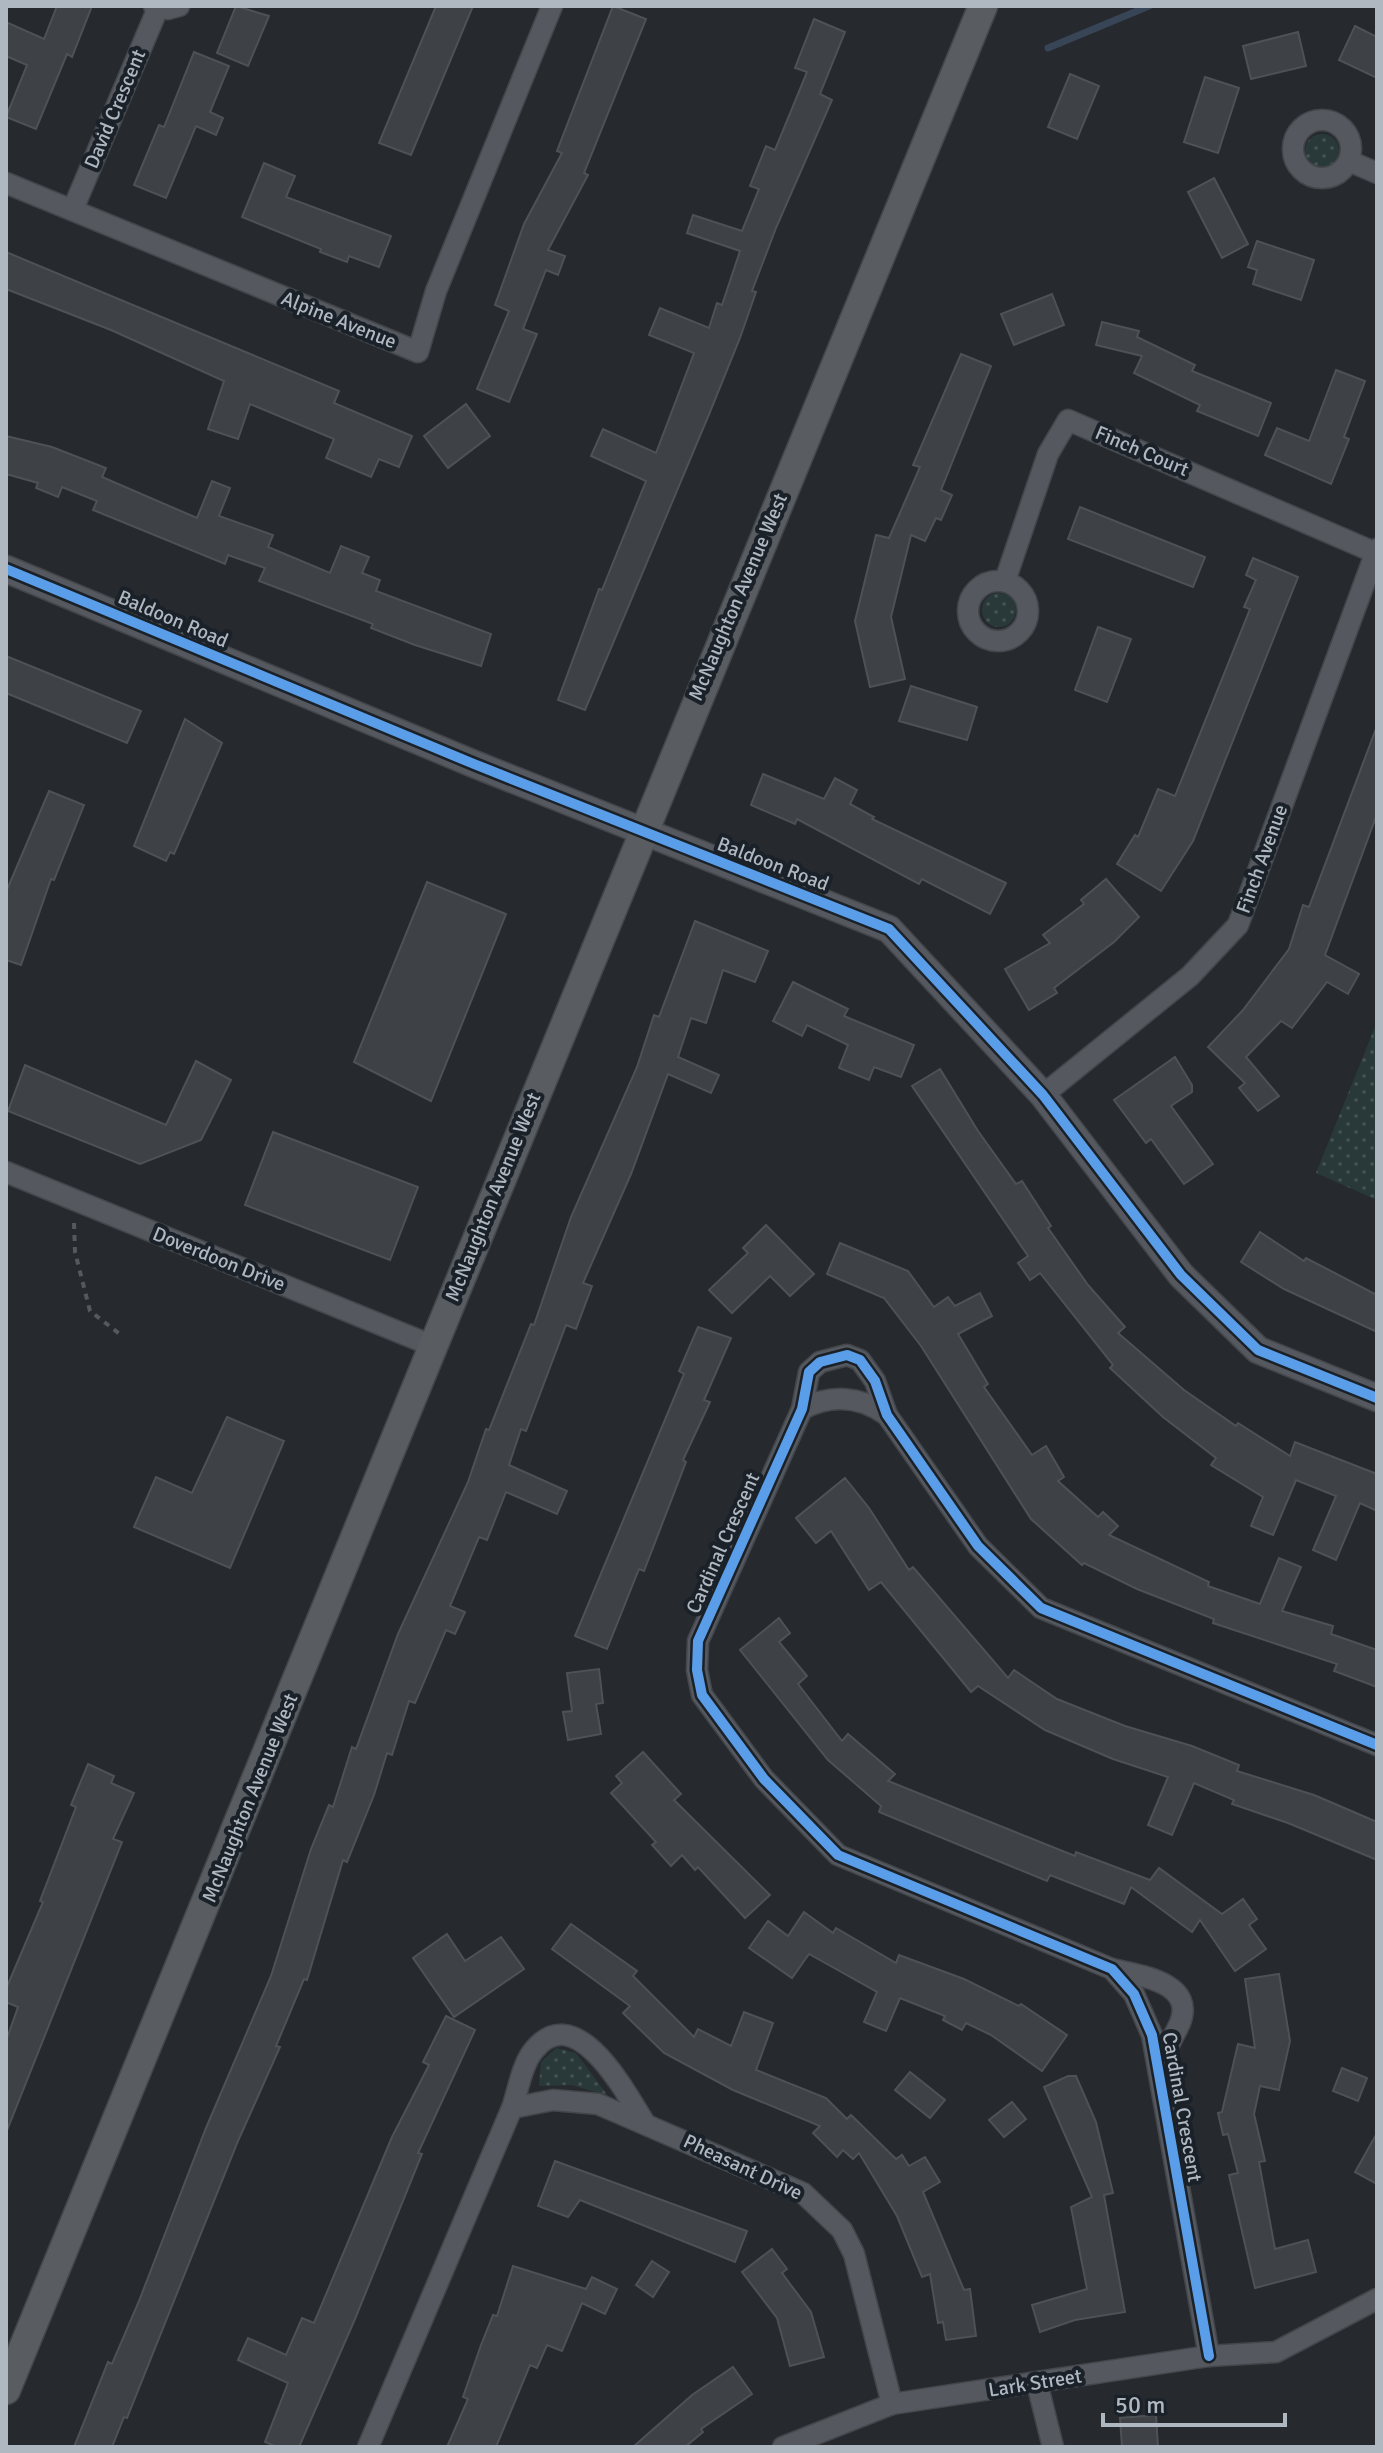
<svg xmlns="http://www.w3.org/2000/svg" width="1383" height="2453" viewBox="0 0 1383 2453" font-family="Signika,sans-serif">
<defs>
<pattern id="green-dots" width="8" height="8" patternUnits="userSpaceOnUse" patternTransform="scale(2)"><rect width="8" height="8" fill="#293838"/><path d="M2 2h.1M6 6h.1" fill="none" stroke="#465353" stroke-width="1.8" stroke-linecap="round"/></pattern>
</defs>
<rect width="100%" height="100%" fill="#262a2f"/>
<g fill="url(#green-dots)">
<circle cx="1322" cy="151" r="17"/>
<circle cx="999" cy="610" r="17"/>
<path d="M1377,1022V1200L1316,1173Z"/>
<path d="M556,2048L576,2053L608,2096L572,2085L539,2086L541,2062Z"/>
</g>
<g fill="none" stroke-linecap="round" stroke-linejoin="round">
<path stroke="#374557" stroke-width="7" d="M1048,48L1149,6"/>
</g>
<g fill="#3e4146" stroke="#4d5257" stroke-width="2">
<path d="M57,6H92L72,57L67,54L36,129L6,117L27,65L6,56V22L44,39Z"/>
<path d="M236,6L269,16L248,66L217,53Z"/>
<path d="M436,6H473L411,155L379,143Z"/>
<path d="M613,6L646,19L584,173L588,175L548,250L565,256L558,275L546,270L523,329L537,334L509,402L477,389L509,311L495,305L524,224L562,153L557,151Z"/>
<path d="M814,19L845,32L820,94L832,100L776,228L752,291L756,292L740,338L710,412L585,710L558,700L599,589L602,590L646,481L591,456L603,429L656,453L694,353L649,335L660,308L709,328L717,303L722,305L740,251L687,233L693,215L742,231L759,189L750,186L766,146L775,150L807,72L795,68Z"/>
<path d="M1355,26L1377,37V78L1339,60Z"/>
<path d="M1298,32L1306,66L1251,79L1243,46Z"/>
<path d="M194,52L229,66L210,112L223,118L216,135L196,126L166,198L134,185L159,125L164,127Z"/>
<path d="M1070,74L1099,86L1077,139L1048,127Z"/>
<path d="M1205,77L1239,88L1218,153L1184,142Z"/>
<path d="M264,163L295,176L286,197L391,236L379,267L349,256L347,262L320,252L321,249L242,217Z"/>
<path d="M1214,178L1248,244L1222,258L1188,192Z"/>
<path d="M1257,241L1314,260L1301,300L1253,284L1257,270L1248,267Z"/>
<path d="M6,252L339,391L334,403L412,436L399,467L379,459L371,477L326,458L334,439L250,404L238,439L208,429L224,381L111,330L6,289Z"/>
<path d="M1052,294L1064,325L1014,345L1001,314Z"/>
<path d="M1102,322L1139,331L1137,337L1195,365L1192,371L1271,403L1258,436L1197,411L1200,405L1134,373L1142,356L1096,345Z"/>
<path d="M961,354L991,366L941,490L952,495L941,520L936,518L925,541L911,535L891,617L905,679L870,687L855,621L876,535L889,538L920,467L913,465Z"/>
<path d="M1336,370L1365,381L1344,437L1349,439L1331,484L1265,455L1277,428L1309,441Z"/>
<path d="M466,404L490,436L448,468L424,436Z"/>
<path d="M6,436L52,447L106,468L102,477L197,518L212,481L230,488L219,516L273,535L268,547L330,573L341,546L369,557L362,573L380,580L376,591L491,634L481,666L415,645L371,628L373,624L259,581L265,568L228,555L225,564L93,510L97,501L62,487L58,497L36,488L38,483L6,474Z"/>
<path d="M1080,507L1205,557L1193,587L1068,539Z"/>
<path d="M1253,558L1298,577L1193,841L1161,891L1117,864L1135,835L1138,837L1158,789L1175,796L1250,609L1244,607L1256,580L1246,575Z"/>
<path d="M1098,627L1131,639L1107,702L1075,690Z"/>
<path d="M6,656L141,711L127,743L6,693Z"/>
<path d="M911,686L977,707L967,740L899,721Z"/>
<path d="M185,719L222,743L174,854L170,852L166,861L134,846Z"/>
<path d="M1377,726V814L1325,955L1359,974L1348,994L1327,982L1292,1028L1281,1021L1246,1057L1279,1096L1258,1111L1239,1088L1245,1083L1208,1047L1243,1010L1289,949L1303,905L1309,907Z"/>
<path d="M763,774L824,799L835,778L857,790L850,804L874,817L872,819L1006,883L990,914L922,879L919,884L797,819L795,824L751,805Z"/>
<path d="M49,791L84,805L54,880L51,879L21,965L6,960V892Z"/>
<path d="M1106,879L1139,917L1114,942L1054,988L1057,993L1029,1010L1005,969L1050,943L1043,935L1084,904L1081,900Z"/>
<path d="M427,882L506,914L431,1101L354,1062Z"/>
<path d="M695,921L768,951L755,982L723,970L706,1023L691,1018L678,1057L719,1075L711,1093L668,1074L631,1174L583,1283L592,1286L576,1329L566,1325L526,1431L521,1429L509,1465L567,1491L557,1514L506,1492L487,1540L479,1537L450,1606L465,1612L455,1634L446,1630L415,1703L409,1701L392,1755L387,1753L374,1795L347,1862L343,1860L307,1980L304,1979L276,2046L280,2047L238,2141L127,2418L124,2417L112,2447H74L108,2362L112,2364L139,2301L206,2128L271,1976L311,1849L329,1805L333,1807L352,1747L356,1749L398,1634L468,1482L486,1429L489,1430L531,1324L534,1325L571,1217L637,1067L654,1015L659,1017Z"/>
<path d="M793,982L848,1009L844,1016L914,1045L901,1077L874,1067L869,1080L839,1068L848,1045L807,1025L802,1036L773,1021Z"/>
<path d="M1175,1057L1192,1085V1092L1171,1106L1213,1164L1184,1184L1151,1139L1146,1143L1114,1100Z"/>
<path d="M196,1061L231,1080L201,1140L140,1164L8,1111L25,1065L166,1125Z"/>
<path d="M940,1069L978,1131L1016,1184L1022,1181L1051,1226L1048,1228L1088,1285L1125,1327L1118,1333L1184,1390L1236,1426L1238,1423L1290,1456L1295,1442L1377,1474V1511L1360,1503L1336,1560L1313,1550L1336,1496L1296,1480L1273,1535L1251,1526L1263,1497L1211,1465L1216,1458L1163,1417L1110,1368L1113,1365L1040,1273L1030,1280L1018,1263L1028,1256L912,1086Z"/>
<path d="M273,1132L418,1187L390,1260L245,1205Z"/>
<path d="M766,1225L814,1274L790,1296L770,1276L732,1313L709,1290L748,1253L743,1248Z"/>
<path d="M1260,1232L1304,1261L1306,1258L1377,1295V1332L1284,1289L1241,1262Z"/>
<path d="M840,1243L908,1271L934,1307L948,1297L955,1306L980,1293L992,1316L958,1334L988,1384L984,1387L1032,1455L1046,1446L1064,1477L1058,1481L1098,1517L1103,1512L1118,1526L1109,1535L1209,1582L1208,1586L1260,1604L1279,1558L1301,1567L1282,1611L1333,1626L1331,1634L1377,1650V1687L1334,1671L1337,1664L1213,1623L1214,1619L1137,1589L1084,1563L1082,1565L1031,1519L921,1346L884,1298L827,1274Z"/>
<path d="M698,1327L731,1338L704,1400L710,1402L683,1460L686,1462L644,1571L639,1569L607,1649L575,1636L684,1374L679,1371Z"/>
<path d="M227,1417L284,1441L230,1568L134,1527L156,1477L192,1493Z"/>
<path d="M845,1478L869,1508L909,1570L913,1567L1008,1678L1014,1670L1057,1699L1125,1726L1192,1746L1239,1765L1237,1771L1314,1795L1377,1822V1860L1288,1823L1232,1804L1234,1800L1194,1783L1172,1835L1148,1825L1168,1777L1113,1759L1045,1730L978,1686L971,1692L881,1582L869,1590L831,1531L816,1543L796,1518Z"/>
<path d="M779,1618L790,1633L779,1642L807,1676L798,1684L842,1741L848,1734L895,1774L888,1781L1075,1856L1076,1852L1150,1880L1159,1868L1222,1914L1243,1899L1257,1919L1249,1925L1266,1949L1235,1971L1200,1920L1192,1932L1131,1887L1124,1904L1050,1875L1047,1881L879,1812L881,1806L828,1760L740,1650Z"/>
<path d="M599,1669L603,1703L596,1704L601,1734L568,1740L563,1712L572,1711L567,1673Z"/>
<path d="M643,1752L681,1794L674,1800L770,1895L745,1918L698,1867L695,1870L682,1855L671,1866L652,1845L656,1842L611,1793L622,1783L616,1776Z"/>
<path d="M88,1764L114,1776L111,1783L134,1793L113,1839L122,1842L6,2133V2041L18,2007L6,2002V1989L43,1902L40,1901L76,1807L71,1805Z"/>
<path d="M804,1912L833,1933L836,1928L896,1963L899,1955L964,1979L1019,2006L1021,2004L1067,2035L1042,2071L991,2035L966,2023L962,2030L943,2020L945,2016L900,1998L886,2031L864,2022L877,1992L809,1954L792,1978L749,1948L768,1921L788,1936Z"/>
<path d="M571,1924L637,1971L633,1976L694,2037L698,2029L731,2046L744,2012L773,2023L756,2070L826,2098L847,2119L851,2115L896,2159L902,2155L909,2166L925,2157L940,2182L923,2192L964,2290L970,2289L976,2336L946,2340L943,2322L938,2323L930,2274L922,2277L897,2216L859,2153L853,2159L843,2150L837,2157L813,2133L820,2126L733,2090L664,2053L623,2013L630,2006L552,1949Z"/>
<path d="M447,1934L465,1961L501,1937L524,1969L454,2017L413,1958Z"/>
<path d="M1279,1974L1290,2041L1279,2090L1260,2086L1254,2114L1265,2161L1259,2162L1275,2249L1308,2240L1316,2272L1255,2288L1229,2175L1238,2173L1228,2134L1223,2135L1218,2113L1222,2112L1238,2044L1255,2048L1245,1979Z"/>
<path d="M446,2016L475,2030L418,2153L422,2154L355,2319L299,2447H277L265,2442L288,2383L238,2360L248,2338L286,2355L302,2318L314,2323L392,2137L429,2065L423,2062Z"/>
<path d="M1342,2068L1367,2078L1358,2101L1333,2091Z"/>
<path d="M910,2072L945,2100L930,2118L895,2090Z"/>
<path d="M1068,2076H1076L1096,2122L1113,2193L1104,2195L1125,2312L1075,2320L1040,2332L1032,2305L1087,2289L1071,2207L1092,2197L1044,2087Z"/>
<path d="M1012,2102L1026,2119L1004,2137L989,2120Z"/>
<path d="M1377,2133V2184L1355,2172Z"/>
<path d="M555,2161L747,2231L735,2262L580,2200L568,2217L538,2206Z"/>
<path d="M772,2249L787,2269L782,2273L811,2312L824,2357L790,2366L777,2318L742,2272Z"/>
<path d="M652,2261L669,2272L653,2297L636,2285Z"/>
<path d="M513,2266L586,2289L592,2277L617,2289L605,2314L582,2303L562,2351L547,2345L537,2368L530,2365L496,2447H447L468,2399L463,2397L481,2345L493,2315L497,2316Z"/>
<path d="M733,2367L752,2394L701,2429L703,2432L685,2447H633L692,2395Z"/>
<path d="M1156,2415L1158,2447H1122L1120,2418Z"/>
</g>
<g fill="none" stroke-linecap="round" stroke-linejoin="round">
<g stroke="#43464a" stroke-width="23">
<g id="minor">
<path d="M154,6L168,9L179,6"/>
<circle cx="1322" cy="149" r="29"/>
<path d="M1349,161L1377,173"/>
<path d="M6,183L418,352L436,291L552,6"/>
<path d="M73,209L158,8"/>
<circle cx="998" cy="611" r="30"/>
<path d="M1005,581L1048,454L1068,420L1376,553"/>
<path d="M1043,1095L1190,976L1238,925L1377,549"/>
<path d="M6,1172L433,1346"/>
<path d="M802,1409C831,1394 860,1396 887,1415"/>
<path d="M1112,1969C1138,1975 1196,1982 1180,2023C1173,2039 1163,2051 1160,2069"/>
<path d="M512,2108L553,2100L598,2104L803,2193L842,2230L854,2254L892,2404"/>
<path d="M1209,2356L1152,2035L1134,1994L1112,1969L838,1855L764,1779L702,1695L697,1670L698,1641L802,1409L809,1372L820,1362L847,1355L860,1360L875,1381L887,1415L978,1546L1041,1608L1377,1745"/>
<path d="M1037,2383L1053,2447"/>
<path d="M368,2447L512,2108C518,2091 522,2064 534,2050C576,1998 626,2093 644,2122"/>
<path d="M783,2447L892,2404L1209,2356L1276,2352L1377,2299"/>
</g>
</g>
<g stroke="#43464a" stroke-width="29">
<path id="tertiary" d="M6,569L474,764L889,929L1043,1095L1181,1275L1258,1350L1377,1398"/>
</g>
<g stroke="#43464a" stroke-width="31">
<path id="secondary" d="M6,2390C333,1596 654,799 983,6"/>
</g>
<path stroke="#55595c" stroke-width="4" stroke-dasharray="6 6" stroke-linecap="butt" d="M74,1223L75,1252L90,1311L121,1335"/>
<use href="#minor" stroke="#55585e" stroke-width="20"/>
<use href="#tertiary" stroke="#55585e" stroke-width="26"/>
<use href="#secondary" stroke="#595d62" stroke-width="28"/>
<g stroke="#1a2128" stroke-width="15">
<g id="cycleway">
<path d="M6,569L474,764L889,929L1043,1095L1181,1275L1258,1350L1377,1398"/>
<path d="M1209,2356L1152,2035L1134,1994L1112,1969L838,1855L764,1779L702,1695L697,1670L698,1641L802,1409L809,1372L820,1362L847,1355L860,1360L875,1381L887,1415L978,1546L1041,1608L1377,1745"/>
</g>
</g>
<use href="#cycleway" stroke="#5a9eea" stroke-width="10"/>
</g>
<g text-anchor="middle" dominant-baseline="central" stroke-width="8" stroke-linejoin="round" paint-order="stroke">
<g font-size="20" fill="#afb7c1" stroke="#1a2128">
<text transform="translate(115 109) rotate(-67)">David Crescent</text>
<text transform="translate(339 320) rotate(22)">Alpine Avenue</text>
<text transform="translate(1142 451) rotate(23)">Finch Court</text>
<text transform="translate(738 597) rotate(-67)">McNaughton Avenue West</text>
<text transform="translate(173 619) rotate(23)">Baldoon Road</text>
<text transform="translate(1262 859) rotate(-70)">Finch Avenue</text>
<text transform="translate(773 864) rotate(21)">Baldoon Road</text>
<text transform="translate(493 1197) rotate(-68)">McNaughton Avenue West</text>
<text transform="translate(219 1259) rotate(22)">Doverdoon Drive</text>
<text transform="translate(723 1543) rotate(-66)">Cardinal Crescent</text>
<text transform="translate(250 1798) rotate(-68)">McNaughton Avenue West</text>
<text transform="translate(1182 2107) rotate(80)">Cardinal Crescent</text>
<text transform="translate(743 2167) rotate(25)">Pheasant Drive</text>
<text transform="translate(1035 2383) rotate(-9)">Lark Street</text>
</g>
</g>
<rect width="1383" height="2453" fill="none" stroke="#afb7c1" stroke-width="16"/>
<path d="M1103 2413v12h182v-12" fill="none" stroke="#afb7c1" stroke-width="4"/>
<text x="1115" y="2413" font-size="24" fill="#afb7c1" stroke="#1a2128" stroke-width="6" paint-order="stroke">50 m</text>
</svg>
